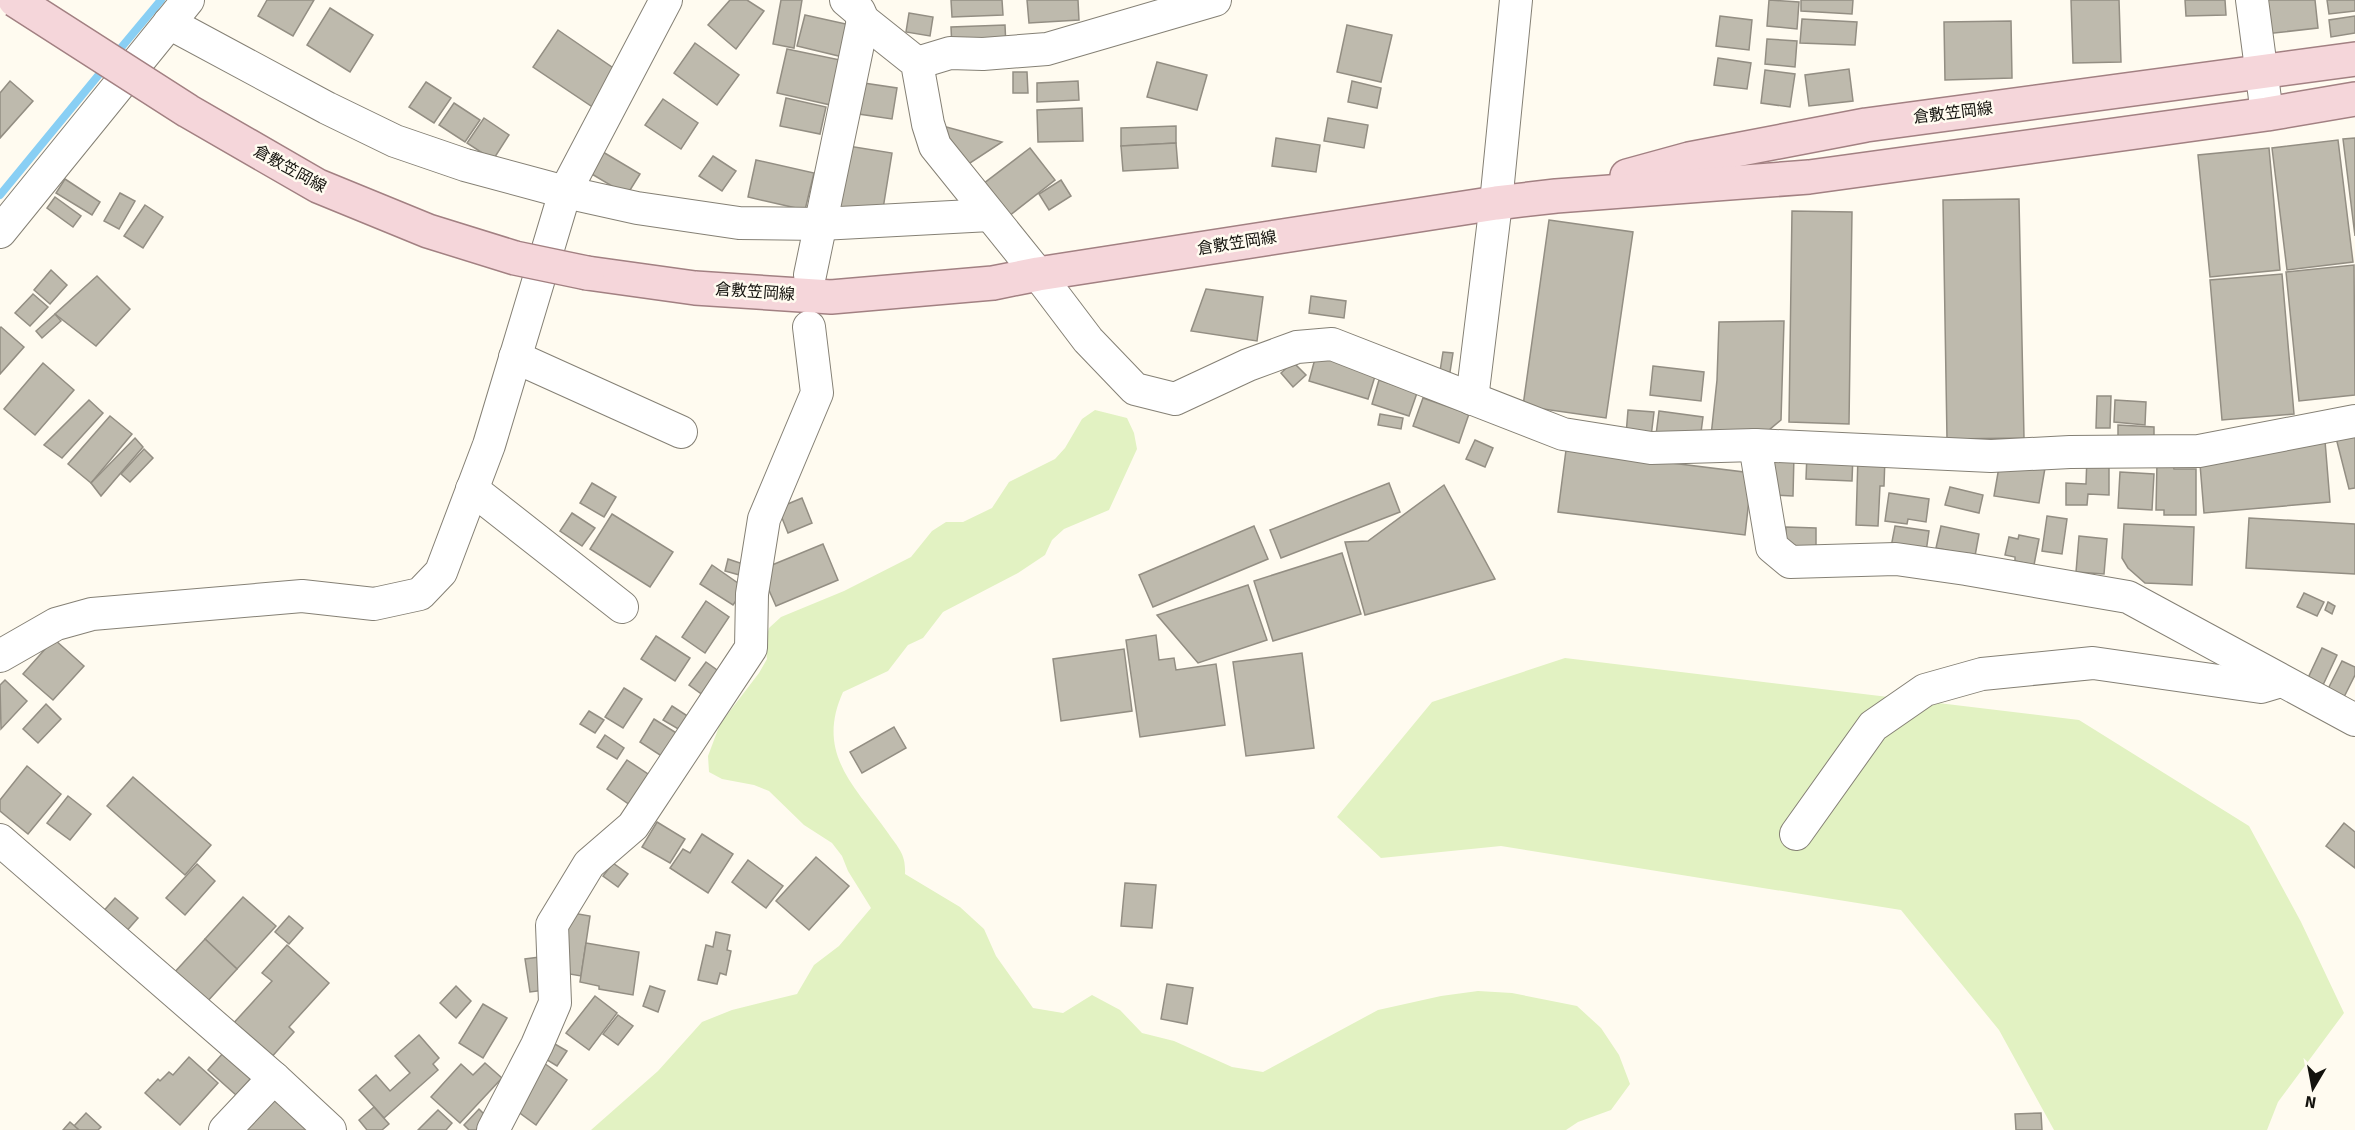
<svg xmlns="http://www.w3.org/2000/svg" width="2355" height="1130" viewBox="0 0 2355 1130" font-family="Signika,'Noto Sans JP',sans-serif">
<rect width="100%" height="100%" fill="#fffbf0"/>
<g fill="#e2f2c2">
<path d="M1095,410L1127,418L1134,433L1137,449L1109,510L1064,529L1052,540L1045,555L1018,573L943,612L923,638L908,645L888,671L843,692C815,754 855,786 888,833C899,849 906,854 905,874L960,907L984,929L996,956L1033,1008L1063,1013L1092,995L1120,1010L1142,1033L1174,1041L1232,1067L1263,1072L1378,1010L1441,996L1478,991L1512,993L1577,1006L1601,1028L1619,1055L1630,1084L1611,1110L1578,1122L1566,1130H591L658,1071L702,1022L732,1010L797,994L814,965L839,946L871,908L848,871L842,856L832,843L804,825L769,791L754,785L722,779L709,772L708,756L720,724L759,673L767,659L765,643L769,628L781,617L844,591L911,557L932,531L946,522H963L992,508L1009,482L1055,459L1065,448L1082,419Z"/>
<path d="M1565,658L2079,720L2249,826L2301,922L2344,1013L2278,1102L2267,1130H2054L1999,1030L1901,910L1501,846L1381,858L1337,817L1432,702Z"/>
</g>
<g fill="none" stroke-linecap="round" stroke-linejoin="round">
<g stroke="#89cff4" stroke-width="8">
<path d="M115,55L161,0"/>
<path d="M0,195L106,66"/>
</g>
</g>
<g fill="#bebaad" stroke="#938e83" stroke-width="1.5">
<path d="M267,0H314L293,36L258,16Z"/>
<path d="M730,0H747L764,11L736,49L708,25Z"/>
<path d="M781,0H802L794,48L773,44Z"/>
<path d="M951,0H1002L1003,15L952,17Z"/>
<path d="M1027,0H1078L1079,20L1029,23Z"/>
<path d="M1769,0L1799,2L1797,29L1767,26Z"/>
<path d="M1801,0H1853L1852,14L1801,11Z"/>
<path d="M2071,0H2119L2121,62L2073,63Z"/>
<path d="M2185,0H2225L2226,15L2186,16Z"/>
<path d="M2262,0H2315L2318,28L2265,34Z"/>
<path d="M2327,0H2355V11L2329,14Z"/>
<path d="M330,8L373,35L350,72L307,45Z"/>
<path d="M909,13L933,17L930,36L906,32Z"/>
<path d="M805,15L855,26L847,58L797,46Z"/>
<path d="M1720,16L1752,20L1749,50L1716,46Z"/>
<path d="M2355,16V33L2331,37L2329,20Z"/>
<path d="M1802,19L1857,22L1855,45L1800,43Z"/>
<path d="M2011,21L2012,78L1945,80L1944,22Z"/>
<path d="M1005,25L1006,47L952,49L951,27Z"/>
<path d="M1347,25L1392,35L1381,82L1337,72Z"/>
<path d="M558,30L622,74L597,110L533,67Z"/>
<path d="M1767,39L1797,41L1795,67L1765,64Z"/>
<path d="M695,43L739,75L717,105L674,73Z"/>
<path d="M787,49L845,61L835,106L777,93Z"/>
<path d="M1718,58L1751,63L1747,89L1714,85Z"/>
<path d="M1157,62L1207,75L1197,110L1147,97Z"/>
<path d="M1849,69L1853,101L1809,106L1805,75Z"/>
<path d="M1765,70L1795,74L1790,107L1761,103Z"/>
<path d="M1013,72H1027L1028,93H1013Z"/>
<path d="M10,81L33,101L0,138V93Z"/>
<path d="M1078,81L1079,100L1037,102V83Z"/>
<path d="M1352,81L1381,88L1377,108L1348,102Z"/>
<path d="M426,82L451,98L434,123L409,107Z"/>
<path d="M857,82L897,88L892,119L852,113Z"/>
<path d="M786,98L826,107L820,134L780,126Z"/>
<path d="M663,99L698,123L681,149L645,125Z"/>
<path d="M454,103L480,120L465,142L439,125Z"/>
<path d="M1082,108L1083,141L1038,142L1037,110Z"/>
<path d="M484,118L509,135L493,160L467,143Z"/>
<path d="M1328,118L1368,125L1364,148L1324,141Z"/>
<path d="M939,125L1002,142L964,167Z"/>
<path d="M1176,126V143L1121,146V128Z"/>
<path d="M1276,138L1320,145L1316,172L1272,166Z"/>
<path d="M2355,138V236L2343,139Z"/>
<path d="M2338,140L2353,262L2287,270L2272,148Z"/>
<path d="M1176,143L1178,168L1123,171L1121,146Z"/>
<path d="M842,145L892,153L882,215L832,207Z"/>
<path d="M1030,148L1055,180L1009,216L983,184Z"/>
<path d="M2269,148L2280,270L2210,277L2198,155Z"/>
<path d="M603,152L640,174L627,195L590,173Z"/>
<path d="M713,156L736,171L722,191L699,176Z"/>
<path d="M756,160L814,173L805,210L748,197Z"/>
<path d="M65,179L100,202L92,215L56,193Z"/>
<path d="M1061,180L1071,196L1049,210L1039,194Z"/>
<path d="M120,193L135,201L119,229L104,221Z"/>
<path d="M55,197L81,216L73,227L47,208Z"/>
<path d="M2019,199L2024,438L1947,439L1943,200Z"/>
<path d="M145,205L163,217L143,248L124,236Z"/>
<path d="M1792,211L1852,212L1849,424L1789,422Z"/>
<path d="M1549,220L1633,232L1606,418L1523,406Z"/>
<path d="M2354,265L2355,395L2299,401L2286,272Z"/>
<path d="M51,270L67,285L50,304L34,290Z"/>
<path d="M2282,274L2294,414L2222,420L2210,280Z"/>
<path d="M97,276L130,309L96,346L55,314Z"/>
<path d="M1206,289L1263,297L1257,341L1191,331Z"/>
<path d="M33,294L48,307L30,326L15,313Z"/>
<path d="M1311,296L1346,301L1344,318L1309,313Z"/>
<path d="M55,314L61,321L42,338L36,331Z"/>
<path d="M1784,321L1781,420L1763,435L1711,436L1717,380L1719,322Z"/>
<path d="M1,327L24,347L0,374V328Z"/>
<path d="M1443,352L1453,353L1450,372L1440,371Z"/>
<path d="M1316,355L1376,373L1368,399L1309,381Z"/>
<path d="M1293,362L1306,375L1293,387L1281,373Z"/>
<path d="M43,363L74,390L35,435L4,409Z"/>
<path d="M1653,366L1704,372L1701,401L1650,395Z"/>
<path d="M1379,380L1417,393L1409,416L1372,404Z"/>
<path d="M2097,396H2111L2110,428H2096Z"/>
<path d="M1423,398L1469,414L1459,443L1413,426Z"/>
<path d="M89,400L103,413L62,458L44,445Z"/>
<path d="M2115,400L2146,402L2145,425L2114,422Z"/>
<path d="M1628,410L1654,412L1651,437L1626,435Z"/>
<path d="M1659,411L1703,417L1700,440L1656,435Z"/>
<path d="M1380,414L1403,418L1401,429L1378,425Z"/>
<path d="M110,416L132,434L91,483L68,464Z"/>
<path d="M2355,424V488L2349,489L2334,430Z"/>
<path d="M2118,425L2154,427V437L2118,436Z"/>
<path d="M135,438L143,447L101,496L91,483Z"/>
<path d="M1475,440L1493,448L1485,467L1466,459Z"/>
<path d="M2325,441L2330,502L2204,513L2199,452Z"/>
<path d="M144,449L153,458L130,482L121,474Z"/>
<path d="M1566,450L1752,473L1745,535L1558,512Z"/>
<path d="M1807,453L1853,454L1852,481L1806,479Z"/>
<path d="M1772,455H1794L1793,496L1770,495Z"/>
<path d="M1858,456L1885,457L1884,486H1880L1878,526L1856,525Z"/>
<path d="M2087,456L2109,457V495L2088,494L2087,505H2066V483L2086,484Z"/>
<path d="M2000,461L2045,468L2039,503L1994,496Z"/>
<path d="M2157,462H2172L2174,469H2196V515H2164V510H2156Z"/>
<path d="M2120,472L2154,474L2152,510L2118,508Z"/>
<path d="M592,483L616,497L604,517L580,503Z"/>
<path d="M1389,483L1400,512L1281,558L1270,530Z"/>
<path d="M1444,485L1495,579L1365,615L1345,542L1368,541Z"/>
<path d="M1950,487L1983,495L1979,513L1945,505Z"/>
<path d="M1889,493L1929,499L1926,522L1908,519L1907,524L1885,521Z"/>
<path d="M802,498L812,523L788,533L778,508Z"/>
<path d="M572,513L595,528L582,546L560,531Z"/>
<path d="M612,514L673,552L650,587L590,549Z"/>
<path d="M2047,516L2067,519L2062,554L2042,551Z"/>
<path d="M2249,518L2355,524V574L2246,568Z"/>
<path d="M2124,524L2194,527L2192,585L2145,583L2128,568L2122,558Z"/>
<path d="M1254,526L1268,559L1153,607L1139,575Z"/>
<path d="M1895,526L1929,531L1926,552L1891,547Z"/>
<path d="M1941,526L1979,534L1975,556L1936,548Z"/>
<path d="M1786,527L1816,528V551L1785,550Z"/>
<path d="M2019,535L2039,539L2034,565L2015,561V557L2005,555L2009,537L2018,539Z"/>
<path d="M2079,536L2107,539L2104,574L2076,572Z"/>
<path d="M823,544L838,580L776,606L760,570Z"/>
<path d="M1342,553L1361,614L1273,641L1254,581Z"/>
<path d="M728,559L746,565L743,576L725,571Z"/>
<path d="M712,565L745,588L733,605L700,584Z"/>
<path d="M1248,585L1267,640L1198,663L1157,615Z"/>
<path d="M2304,593L2324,602L2317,616L2297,607Z"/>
<path d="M706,601L729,617L705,653L682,637Z"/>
<path d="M2328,602L2335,606L2332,614L2325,610Z"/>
<path d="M1156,635L1159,660L1174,658L1176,670L1216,664L1225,725L1140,737L1126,640Z"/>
<path d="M656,636L690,658L675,681L641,659Z"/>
<path d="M54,639L84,666L53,700L23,674Z"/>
<path d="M2322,648L2337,655L2323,685L2308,678Z"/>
<path d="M1124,649L1132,711L1061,721L1053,659Z"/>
<path d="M1302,653L1314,748L1246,756L1233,662Z"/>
<path d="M2342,661L2355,667V675L2344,697L2328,689Z"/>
<path d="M706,662L724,675L707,698L689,685Z"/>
<path d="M5,680L27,701L1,729L0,685Z"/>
<path d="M624,688L642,699L623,728L605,717Z"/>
<path d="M46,704L61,719L38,743L23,729Z"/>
<path d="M672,706L689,717L680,730L663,720Z"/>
<path d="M589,711L604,720L595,733L580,724Z"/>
<path d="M654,719L678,734L663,757L640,742Z"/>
<path d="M894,727L906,748L862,773L850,752Z"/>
<path d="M605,735L624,748L617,759L597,747Z"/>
<path d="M627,760L651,776L630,805L607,789Z"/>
<path d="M27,766L61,794L28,834L0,811V800Z"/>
<path d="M133,777L211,845L185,875L107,806Z"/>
<path d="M68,796L91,814L70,840L47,823Z"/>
<path d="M657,822L685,839L670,863L642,847Z"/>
<path d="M2344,823L2355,832V868L2326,846Z"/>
<path d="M702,834L733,854L708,893L670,868L683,849L690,853Z"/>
<path d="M816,857L849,886L809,930L776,901Z"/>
<path d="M748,860L783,886L766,908L732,882Z"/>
<path d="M613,863L628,874L618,887L603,876Z"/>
<path d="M197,864L215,881L185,915L166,898Z"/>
<path d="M1125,883L1156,885L1152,928L1121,926Z"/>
<path d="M243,897L276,926L237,969L205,939Z"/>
<path d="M115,898L138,918L124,934L101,914Z"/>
<path d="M567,912L590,916L581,976L558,972Z"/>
<path d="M289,916L303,928L289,944L275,932Z"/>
<path d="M716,932L730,935L727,950L731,951L726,975L720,973L717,984L698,980L706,945L713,947Z"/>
<path d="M205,939L237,969L206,1003L173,974Z"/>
<path d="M586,943L639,952L633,995L599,989V986L580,982Z"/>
<path d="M287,945L329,983L289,1027L294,1032L269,1060L231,1026L272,981L262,973Z"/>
<path d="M547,956L552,989L530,992L525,959Z"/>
<path d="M1167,984L1193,988L1187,1024L1161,1019Z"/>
<path d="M456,986L471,1001L456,1018L440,1003Z"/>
<path d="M650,986L665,991L658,1012L643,1006Z"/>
<path d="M595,996L617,1013L589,1050L566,1033Z"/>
<path d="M483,1004L507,1018L483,1058L459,1043Z"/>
<path d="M618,1015L633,1026L618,1045L603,1034Z"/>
<path d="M419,1035L439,1058L433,1064L438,1070L384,1118L359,1090L376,1075L390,1091L410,1073L395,1056Z"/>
<path d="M548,1040L567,1051L557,1066L539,1055Z"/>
<path d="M224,1052L252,1077L236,1095L208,1070Z"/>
<path d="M189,1057L218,1083L180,1125L145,1093L158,1079L160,1081L169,1072L173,1075Z"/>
<path d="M485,1063L502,1078L460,1123L431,1097L461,1064L473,1075Z"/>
<path d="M544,1063L567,1080L536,1125L513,1108Z"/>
<path d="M278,1090L319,1130H239Z"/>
<path d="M374,1107L389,1124L382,1130H367L359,1120Z"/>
<path d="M479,1109L488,1118L477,1130H469L464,1125Z"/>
<path d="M438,1110L452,1123L446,1130H418Z"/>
<path d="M86,1113L101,1127L98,1130H79L74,1126Z"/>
<path d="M2041,1113L2042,1130H2016L2015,1114Z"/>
<path d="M70,1122L79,1130H63Z"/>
</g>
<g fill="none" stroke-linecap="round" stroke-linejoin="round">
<g stroke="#858075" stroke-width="34">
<g id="minor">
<path d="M846,0L859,11L863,20L917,63L928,124L935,146L1038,274L1088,340L1135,389L1175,399L1248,365L1297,347L1332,344L1563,434L1651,448L1755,445L1991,456L2070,452L2199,451L2355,421"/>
<path d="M2252,0L2267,114"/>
<path d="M169,23L327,108L395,141L465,165L565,192L637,208L739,223L821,224L990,215"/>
<path d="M917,63L950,53L983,54L1047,49L1215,0"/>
<path d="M0,232L188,0"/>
<path d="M810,275L863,20"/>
<path d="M515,357L681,432"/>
<path d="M1472,399L1496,203L1516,0"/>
<path d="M1755,445L1772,547L1790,562L1896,559L1966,569L2128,597L2355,720"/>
<path d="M472,489L622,607"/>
<path d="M0,656L56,624L92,614L302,596L374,604L420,594L441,572L489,445L565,192L666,0"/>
<path d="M1796,834L1873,726L1925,690L1982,674L2093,663L2261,687L2281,681"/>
<path d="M0,840L274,1078L330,1130"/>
<path d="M225,1130L274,1078"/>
<path d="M493,1130L537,1045L555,1003L552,925L589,864L633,826L751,648L752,594L764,519L817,393L809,327"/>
</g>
</g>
<g stroke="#a28082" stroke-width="36">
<g id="primary">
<path d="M1627,176L1689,159L1866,125L2355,59"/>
<path d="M587,273L695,288L831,297L993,283L1038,274L1496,203L1556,196L1809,177L2267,114L2355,99"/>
</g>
</g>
<use href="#minor" stroke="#fff" stroke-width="32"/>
<use href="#primary" stroke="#f5d6da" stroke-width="33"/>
<g stroke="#a28082" stroke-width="36" stroke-linecap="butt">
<path id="primary-bridge" d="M15,0L188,111L318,186L428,231L515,258L587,273"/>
</g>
<use href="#primary-bridge" stroke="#f5d6da" stroke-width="33"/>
</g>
<g text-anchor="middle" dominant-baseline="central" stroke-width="5" stroke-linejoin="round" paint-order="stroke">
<g font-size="16" fill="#13120d" stroke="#fffbf0">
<text transform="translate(1953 113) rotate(-7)">倉敷笠岡線</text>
<text transform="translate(290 169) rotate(29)">倉敷笠岡線</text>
<text transform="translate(1237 243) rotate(-9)">倉敷笠岡線</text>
<text transform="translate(755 292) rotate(4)">倉敷笠岡線</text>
</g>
</g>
<g transform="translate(2313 1088) rotate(190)" stroke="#fffbf0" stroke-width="4.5" paint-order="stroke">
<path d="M0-4.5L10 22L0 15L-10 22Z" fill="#13120d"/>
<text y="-9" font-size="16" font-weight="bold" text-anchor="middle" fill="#13120d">N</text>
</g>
</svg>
